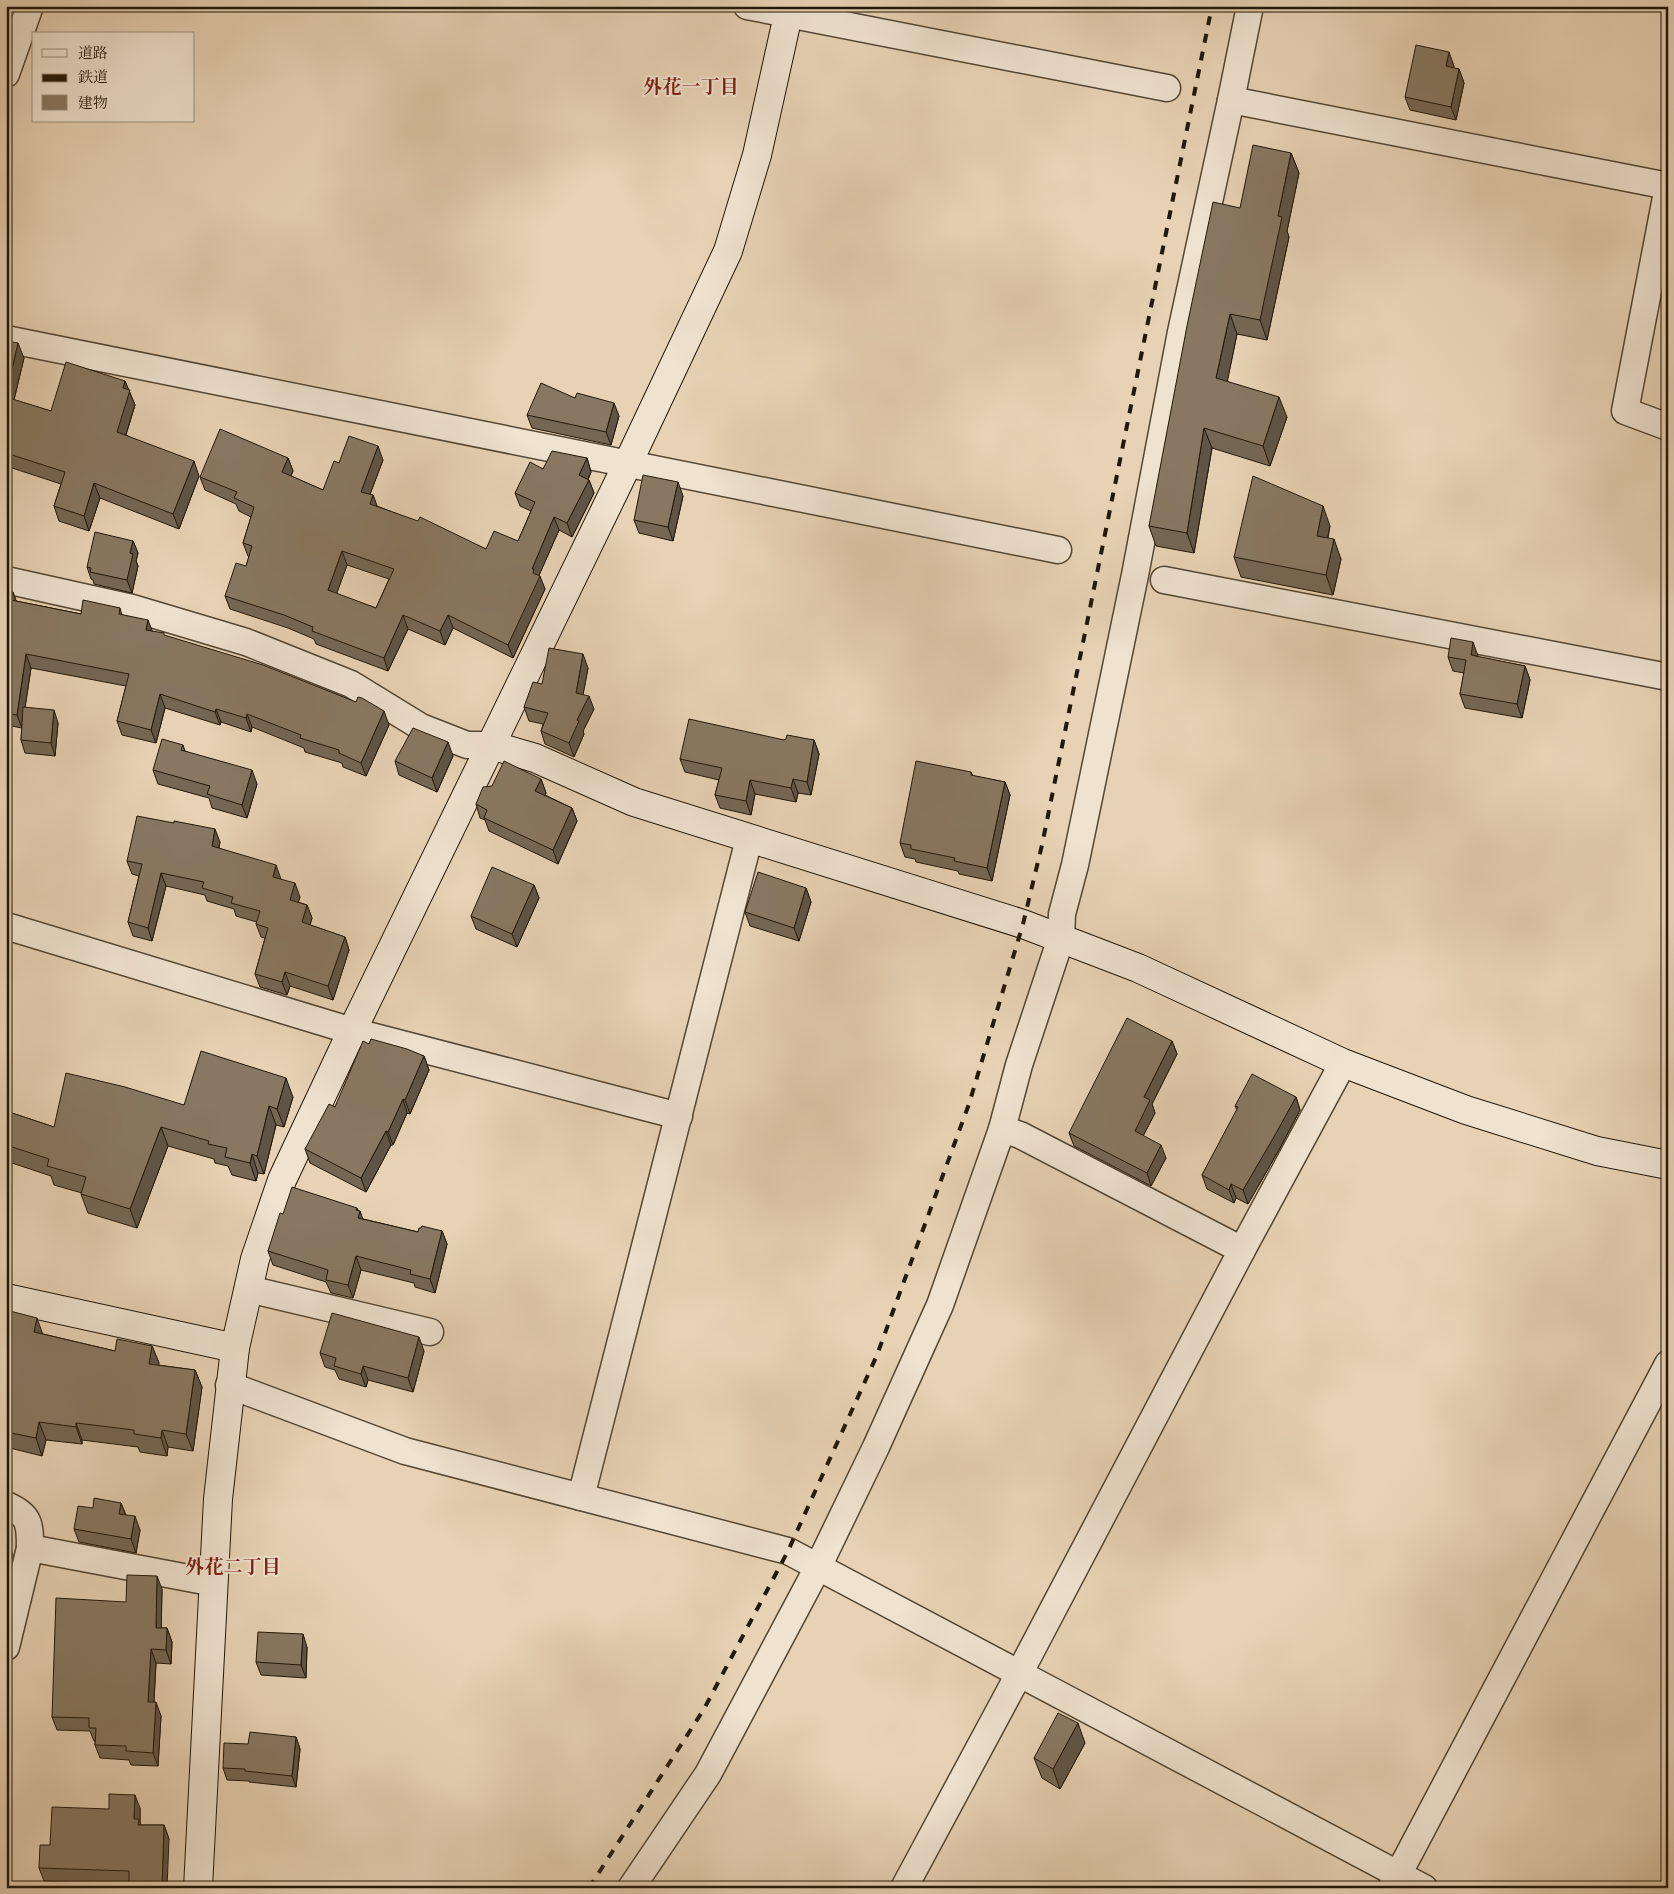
<svg xmlns="http://www.w3.org/2000/svg" width="1674" height="1894" viewBox="0 0 1674 1894" font-family="Cardo,'Noto Serif JP',serif">
<rect width="100%" height="100%" fill="#e7d2b5"/>
<filter id="stains"><feTurbulence type="fractalNoise" baseFrequency=".004" numOctaves="4"/><feColorMatrix values="0 0 0 0 .2 0 0 0 0 .09 0 0 0 0 .02 0 0 0 .5 -.17"/></filter>
<radialGradient id="worn" r=".72"><stop offset=".6" stop-color="#630" stop-opacity="0"/><stop offset="1" stop-color="#630" stop-opacity=".3"/></radialGradient>
<g fill="none" stroke-linecap="round" stroke-linejoin="round">
<g stroke="#534633" stroke-width="29">
<g id="street">
<path d="M747,6L1167,88"/>
<path d="M6,74L30,6"/>
<path d="M1231,100L1668,186"/>
<path d="M1668,187L1625,411L1668,427"/>
<path d="M6,339L1058,550"/>
<path d="M6,580L132,608L246,642L351,684L421,727L467,745H491"/>
<path d="M1164,580L1668,677"/>
<path d="M6,926L352,1031L679,1116"/>
<path d="M1002,1129L1020,1135L1242,1250"/>
<path d="M248,1289L430,1332"/>
<path d="M229,1385L405,1451L788,1551L1424,1888"/>
<path d="M581,1497L749,839"/>
<path d="M6,1505C30,1515 30,1524 30,1548L199,1580L214,1578"/>
<path d="M6,1647L30,1548"/>
<path d="M631,1888L708,1774L818,1567L876,1447L940,1305L1002,1129L1019,1065L1061,938L1062,914L1075,865L1135,575L1181,332L1231,100L1250,6"/>
<path d="M904,1888L1019,1674L1242,1250L1343,1063"/>
<path d="M1391,1888L1668,1364"/>
</g>
</g>
<g stroke="#221708" stroke-width="30">
<g id="secondary">
<path d="M491,745L535,758L634,802L1023,924L1138,968L1343,1063L1466,1110L1597,1151L1668,1165"/>
<path d="M6,1298L235,1348"/>
<path d="M198,1888L218,1499L235,1348L255,1259L282,1180L352,1031L628,463L728,251L757,155L790,6"/>
</g>
</g>
<use href="#street" stroke="#efe2cf" stroke-width="26"/>
<use href="#secondary" stroke="#efe2cf" stroke-width="28"/>
<path stroke="#221708" stroke-width="4" stroke-dasharray="9 9" stroke-linecap="butt" d="M589,1888L704,1709L788,1551L877,1355L969,1104L1023,924L1042,845L1212,6"/>
</g>
<g fill="#756754" stroke="#221708" fill-rule="evenodd">
<path d="M1454,66L1453,68L1459,69L1464,83L1456,120L1410,110L1405,97Z"/>
<path d="M1291,153L1299,173L1287,231L1289,237L1267,340L1237,334L1227,381L1287,417L1270,466L1212,448L1194,553L1156,546L1149,526L1240,208Z"/>
<path d="M6,341L24,358L14,400L51,411L125,381L135,405L126,435L199,476L179,529L100,498L89,531L59,521L54,506L61,484L6,466Z"/>
<path d="M1668,348V363L1665,354Z"/>
<path d="M575,398L619,416L611,445L532,428L527,415Z"/>
<path d="M288,458L293,471L291,476L323,490L339,463L383,460L370,494L373,495L377,506L486,549L518,541L531,511L520,506L515,493L543,469L587,458L591,472L588,480H589L594,493L572,537L559,530L539,575L545,589L513,658L453,628L445,645L408,629L388,671L316,644L314,639L288,628L230,609L225,596L246,566L249,557L248,556L243,543L251,517L239,511L236,504L205,490L200,477ZM347,565L389,579L376,608L336,594Z"/>
<path d="M683,496L673,541L639,533L634,520Z"/>
<path d="M1330,526L1328,538L1341,559L1333,595L1241,577L1234,557Z"/>
<path d="M133,541L138,553L136,561L138,566L132,593L94,584L93,580L91,579L87,567Z"/>
<path d="M6,591L13,592L16,601L81,614L120,608L122,615L152,631L389,725L366,776L343,767L342,763L305,752L304,748L252,727L251,732L221,722L220,725L165,708L156,743L122,735L117,721L126,686L31,668L25,707L58,723L55,756L25,753L21,740L22,728L6,725Z"/>
<path d="M1478,656V657L1525,666L1530,680L1522,718L1465,708L1460,694L1464,673L1453,671L1448,657Z"/>
<path d="M588,668L583,694L594,709L583,731L584,734L574,757L545,744L541,731L543,724L529,721L524,707L542,684Z"/>
<path d="M784,740H814L819,754L811,795L798,793L796,802L755,794L751,815L720,808L715,795L719,780L685,772L680,759Z"/>
<path d="M183,745L185,751L257,784L247,818L212,808L209,798L158,784L153,770Z"/>
<path d="M453,756L437,792L399,775L395,761Z"/>
<path d="M971,772L973,776L1005,782L1010,795L992,881L959,874L958,871L916,862L915,859L905,857L900,843Z"/>
<path d="M541,779L546,793L545,795L572,808L577,821L558,864L489,831L485,820L480,818L476,804L492,786Z"/>
<path d="M174,823L220,842L219,848L281,879L300,897L298,902L307,905L312,918L310,925L345,937L349,950L333,1000L290,986L287,995L260,987L255,974L265,938L261,937L256,924L257,922L236,916L234,909L207,901L205,895L166,886L152,941L133,936L128,922L139,876L132,874L127,861Z"/>
<path d="M534,885L539,898L517,947L476,929L471,916Z"/>
<path d="M806,888L811,902L799,941L750,926L745,912Z"/>
<path d="M1172,1041L1177,1054L1152,1104L1155,1113L1143,1136L1166,1158L1151,1186L1074,1146L1069,1133Z"/>
<path d="M369,1044L424,1056L429,1070L410,1114L407,1113L393,1145H391L366,1192L310,1163L305,1149L335,1107Z"/>
<path d="M293,1097L284,1127L276,1125L264,1174L258,1173L256,1181L232,1175L228,1166L215,1163L214,1159L168,1146L137,1228L88,1213L81,1194L82,1193L54,1185L51,1176L6,1161V1111L54,1127L184,1105Z"/>
<path d="M1296,1097L1300,1110L1280,1148L1248,1204L1236,1198L1234,1203L1207,1189L1202,1175L1237,1110L1235,1106Z"/>
<path d="M358,1211L363,1219L418,1232L442,1231L447,1244L435,1293L415,1287L414,1283L361,1270L353,1298L331,1293L326,1282L273,1265L268,1251L283,1214Z"/>
<path d="M6,1310L43,1334L115,1351L152,1346L159,1363L158,1365L195,1370L202,1387L193,1451L168,1447L167,1456L140,1452L138,1447L82,1440V1444L46,1440L42,1456L10,1448L6,1440Z"/>
<path d="M424,1351L413,1392L368,1380L366,1387L339,1379L335,1370L325,1367L320,1353Z"/>
<path d="M121,1503L126,1515L140,1530L136,1553L79,1542L74,1529L93,1508Z"/>
<path d="M162,1589L161,1628H167L172,1642L171,1664L156,1663L154,1702L161,1716L158,1766L131,1765L129,1760L100,1758L95,1745V1741H94L90,1731L57,1730L52,1717L126,1602Z"/>
<path d="M307,1647L306,1678L261,1675L256,1662Z"/>
<path d="M296,1737L300,1749L296,1787L249,1782V1781L227,1780L223,1768L248,1744Z"/>
<path d="M1085,1743L1060,1789L1042,1778L1034,1758Z"/>
<path d="M140,1808V1822L141,1825H164L169,1839L129,1885L44,1881L39,1868L50,1845L109,1809Z"/>
</g>
<g fill="#5f5445" stroke="#221708">
<path d="M1449,52L1454,66L1451,80L1446,66Z"/>
<path d="M1459,69L1464,83L1456,120L1451,107Z"/>
<path d="M1291,153L1299,173L1287,231L1289,237L1267,340L1260,320L1278,216Z"/>
<path d="M1230,314L1237,334L1224,398L1216,378Z"/>
<path d="M18,343L24,358L11,412L6,399V394Z"/>
<path d="M125,381L135,405L122,447L117,432L123,388Z"/>
<path d="M1279,397L1287,417L1270,466L1263,446Z"/>
<path d="M614,403L619,416L611,445L606,432Z"/>
<path d="M1204,428L1212,448L1194,553L1187,533Z"/>
<path d="M378,446L383,460L366,505L361,492Z"/>
<path d="M288,458L293,471L286,486L282,472Z"/>
<path d="M587,458L591,472L584,488L579,475Z"/>
<path d="M194,461L199,476L179,529L173,514Z"/>
<path d="M589,480L594,493L572,537L567,523Z"/>
<path d="M678,482L683,496L673,541L668,527Z"/>
<path d="M94,483L100,498L89,531L84,516Z"/>
<path d="M373,495L378,509L370,504Z"/>
<path d="M1323,506L1330,526L1324,556L1317,536Z"/>
<path d="M554,517L559,530L537,580L540,576L545,589L513,658L508,645L532,569Z"/>
<path d="M1334,539L1341,559L1333,595L1326,575Z"/>
<path d="M133,541L138,553L136,561L138,566L132,593L127,580L130,553Z"/>
<path d="M342,551L347,565L333,604L328,590Z"/>
<path d="M13,592L18,606L11,600Z"/>
<path d="M403,615L408,629L388,671L384,658Z"/>
<path d="M448,615L453,628L445,645L440,631Z"/>
<path d="M148,620L153,633L146,630Z"/>
<path d="M1473,642L1478,656L1476,669L1471,655Z"/>
<path d="M26,654L31,668L22,728L17,715Z"/>
<path d="M583,654L588,668L581,706L576,693Z"/>
<path d="M1525,666L1530,680L1522,718L1517,704Z"/>
<path d="M160,694L165,708L156,743L151,730Z"/>
<path d="M589,696L594,709L583,731L584,734L574,757L569,743L577,720Z"/>
<path d="M216,709L221,722L220,725L215,712Z"/>
<path d="M54,710L58,723L55,756L51,743Z"/>
<path d="M384,711L389,725L366,776L361,763Z"/>
<path d="M247,714L252,727L251,732L246,718Z"/>
<path d="M814,740L819,754L811,795L807,782Z"/>
<path d="M448,742L453,756L437,792L432,778Z"/>
<path d="M252,770L257,784L247,818L242,805Z"/>
<path d="M541,779L546,793L540,805L535,791Z"/>
<path d="M793,779L798,793L796,802L791,788Z"/>
<path d="M750,780L755,794L751,815L746,801Z"/>
<path d="M1005,782L1010,795L992,881L987,868Z"/>
<path d="M572,808L577,821L558,864L553,850Z"/>
<path d="M215,829L220,842L216,859L212,846Z"/>
<path d="M276,865L281,879L277,890L273,877Z"/>
<path d="M161,873L166,886L152,941L148,928Z"/>
<path d="M295,883L300,897L295,913L290,900Z"/>
<path d="M534,885L539,898L517,947L512,934Z"/>
<path d="M806,888L811,902L799,941L794,928Z"/>
<path d="M307,905L312,918L307,935L302,922Z"/>
<path d="M345,937L349,950L333,1000L328,986Z"/>
<path d="M285,972L290,986L287,995L282,982Z"/>
<path d="M1172,1041L1177,1054L1152,1104L1155,1113L1139,1144L1135,1131L1144,1097Z"/>
<path d="M424,1056L429,1070L410,1114L405,1100Z"/>
<path d="M286,1078L293,1097L284,1127L277,1109Z"/>
<path d="M1296,1097L1300,1110L1280,1148L1248,1204L1243,1190Z"/>
<path d="M403,1099L407,1113L393,1145L388,1132Z"/>
<path d="M269,1106L276,1125L264,1174L257,1156Z"/>
<path d="M161,1127L168,1146L137,1228L130,1209Z"/>
<path d="M386,1131L391,1145L366,1192L361,1178Z"/>
<path d="M1161,1145L1166,1158L1151,1186L1147,1173Z"/>
<path d="M252,1154L258,1173L256,1181L250,1163Z"/>
<path d="M1231,1184L1236,1198L1234,1203L1229,1190Z"/>
<path d="M357,1208L360,1214V1211L365,1225L363,1231L356,1210Z"/>
<path d="M442,1231L447,1244L435,1293L430,1279Z"/>
<path d="M356,1256L361,1270L353,1298L348,1285Z"/>
<path d="M37,1318L43,1335L34,1332Z"/>
<path d="M419,1337L424,1351L413,1392L408,1378Z"/>
<path d="M152,1346L159,1363L155,1381L149,1364Z"/>
<path d="M363,1366L368,1380L366,1387L361,1374Z"/>
<path d="M195,1370L202,1387L193,1451L186,1434Z"/>
<path d="M39,1422L46,1440L42,1456L36,1438Z"/>
<path d="M76,1423L82,1440V1444L76,1427Z"/>
<path d="M162,1430L168,1447L167,1456L161,1438Z"/>
<path d="M121,1503L126,1516L119,1514Z"/>
<path d="M6,1515L10,1524L6,1532Z"/>
<path d="M135,1516L140,1530L136,1553L131,1539Z"/>
<path d="M6,1538L13,1555L6,1582Z"/>
<path d="M157,1576L162,1589L161,1642L156,1628Z"/>
<path d="M167,1628L172,1642L171,1664L166,1650Z"/>
<path d="M303,1634L307,1647L306,1678L301,1665Z"/>
<path d="M151,1649L156,1663L153,1716L148,1702Z"/>
<path d="M156,1702L161,1716L158,1766L153,1753Z"/>
<path d="M1078,1723L1085,1743L1060,1789L1053,1769Z"/>
<path d="M296,1737L300,1749L296,1787L292,1776Z"/>
<path d="M135,1795L140,1808V1822L143,1832L134,1819Z"/>
<path d="M164,1825L169,1839L167,1888H162Z"/>
</g>
<g fill="#887862" stroke="#221708" fill-rule="evenodd">
<path d="M1416,45L1449,52L1446,66L1459,69L1451,107L1405,97Z"/>
<path d="M1253,145L1291,153L1278,216L1282,217L1260,320L1230,314L1216,378L1279,397L1263,446L1204,428L1187,533L1149,526L1187,326L1213,202L1240,208Z"/>
<path d="M6,341L18,343L6,394Z"/>
<path d="M1668,348V356L1665,354Z"/>
<path d="M66,362L125,381L123,388L130,390L117,432L194,461L173,514L94,483L84,516L54,506L65,472L6,453V397L51,411Z"/>
<path d="M541,383L575,398L577,393L614,403L606,432L527,415Z"/>
<path d="M220,429L288,458L282,472L323,490L334,461L339,463L349,436L378,446L361,492L373,495L370,504L418,521L420,517L486,549L494,531L518,541L535,502L515,493L530,462L543,469L552,451L587,458L579,475L589,480L567,523L554,517L532,569H534L533,573L540,576L508,645L448,615L440,631L403,615L384,658L312,631L313,627L284,615L225,596L236,563L246,566L252,546L243,543L254,507L234,498L237,492L200,477ZM342,551L394,569L376,608L328,590Z"/>
<path d="M643,475L678,482L668,527L634,520Z"/>
<path d="M1253,476L1323,506L1317,536L1334,539L1326,575L1234,557Z"/>
<path d="M95,532L133,541L130,553L133,554L127,580L90,572L91,568L87,567Z"/>
<path d="M6,591L13,592L11,600L81,614L83,600L120,608L119,614L148,620L146,630L164,633V635L263,665L356,702L358,697L362,698L384,711L361,763L339,753V750L300,738L301,735L247,714L246,718L216,709L215,712L160,694L151,730L117,721L129,674L26,654L17,715L6,713Z"/>
<path d="M1451,638L1473,642L1471,655L1525,666L1517,704L1460,694L1466,660L1448,657Z"/>
<path d="M549,648L583,654L576,693L589,696L577,720L579,721L569,743L541,731L548,713L524,707L533,682L542,684Z"/>
<path d="M23,707L54,710L51,743L21,740Z"/>
<path d="M689,719L784,740L786,739L787,735L814,740L807,782L793,779L791,788L750,780L746,801L715,795L722,768L680,759Z"/>
<path d="M413,728L448,742L432,778L395,761Z"/>
<path d="M162,739L183,745L181,750L252,770L242,805L207,794L210,786L153,770Z"/>
<path d="M504,761L541,779L535,791L572,808L553,850L484,818L487,810L476,804L483,787L492,786Z"/>
<path d="M916,761L971,772V775L1005,782L987,868L954,861L955,858L911,849V845L900,843Z"/>
<path d="M137,816L174,823V821L215,829L212,846L276,865L273,877L295,883L290,900L307,905L302,922L345,937L328,986L285,972L282,982L255,974L268,928L256,924L260,911L231,903L233,897L202,888L204,882L161,873L148,928L128,922L142,864L127,861Z"/>
<path d="M492,867L534,885L512,934L471,916Z"/>
<path d="M758,872L806,888L794,928L745,912Z"/>
<path d="M1127,1018L1172,1041L1144,1097L1150,1100L1135,1131L1161,1145L1147,1173L1069,1133Z"/>
<path d="M371,1039L407,1049L424,1056L405,1100L403,1099L388,1132L386,1131L361,1178L305,1149L329,1104L335,1107L363,1041L369,1044Z"/>
<path d="M201,1051L286,1078L277,1109L269,1106L257,1156L252,1154L250,1163L225,1157L227,1148L208,1144L209,1141L161,1127L130,1209L81,1194L86,1177L47,1166L49,1159L6,1145V1111L54,1127L66,1073L125,1087L184,1105Z"/>
<path d="M1252,1074L1296,1097L1275,1135L1243,1190L1231,1184L1229,1190L1202,1175L1238,1107L1235,1106Z"/>
<path d="M292,1187L357,1208L356,1210L360,1211L358,1218L418,1232L419,1228H421L422,1226L442,1231L430,1279L410,1274L411,1270L356,1256L348,1285L326,1280L328,1270L268,1251L280,1213L283,1214Z"/>
<path d="M6,1310L37,1318L34,1332L115,1351L117,1339L152,1346L149,1364L195,1370L186,1434L162,1430L161,1438L134,1434V1430L76,1423V1427L39,1422L36,1438L6,1432Z"/>
<path d="M332,1313L419,1337L408,1378L363,1366L361,1374L334,1366L336,1358L320,1353Z"/>
<path d="M94,1498L121,1503L119,1514L135,1516L131,1539L74,1529L78,1506L93,1508Z"/>
<path d="M127,1575L157,1576L156,1628H167L166,1650L151,1649L148,1702H156L153,1753L126,1751V1746L95,1745L96,1728H89V1718L52,1717L56,1598L126,1602Z"/>
<path d="M258,1632L303,1634L301,1665L256,1662Z"/>
<path d="M1058,1713L1078,1723L1053,1769L1034,1758Z"/>
<path d="M250,1732L296,1737L292,1776L245,1771V1769L223,1768L224,1743L248,1744Z"/>
<path d="M109,1794L135,1795L134,1819H139L138,1825H164L162,1888H129V1871L39,1868L40,1845H50L52,1807L109,1809Z"/>
</g>
<g text-anchor="middle" dominant-baseline="central" stroke-width="4" stroke-linejoin="round" paint-order="stroke">
<g font-size="19" font-weight="bold" fill="#7a1f14" stroke="#efe2cf">
<text x="691" y="87">外花一丁目</text>
<text x="233" y="1567">外花二丁目</text>
</g>
</g>
<rect width="1674" height="1894" fill="none" stroke="#e7d2b5" stroke-width="25"/>
<rect x="8" y="8" width="1659" height="1879" fill="none" stroke="#221708" stroke-width="2.5"/>
<rect x="12" y="12" width="1649" height="1869" fill="none" stroke="#221708"/>
<rect x="32" y="32" width="162" height="90" fill="#efe2cf" stroke="#9d917f"/>
<rect x="42" y="49" width="25" height="8" fill="#efe2cf" stroke="#9d917f"/>
<text x="78" y="58" font-size="15" fill="#221708">道路</text>
<rect x="42" y="74" width="25" height="8" fill="#221708" stroke="#9d917f"/>
<text x="78" y="82" font-size="15" fill="#221708">鉄道</text>
<rect x="42" y="95" width="25" height="15" fill="#887862" stroke="#9d917f"/>
<text x="78" y="108" font-size="15" fill="#221708">建物</text>
<rect width="100%" height="100%" filter="url(#stains)"/>
<rect width="100%" height="100%" fill="url(#worn)"/>
</svg>
